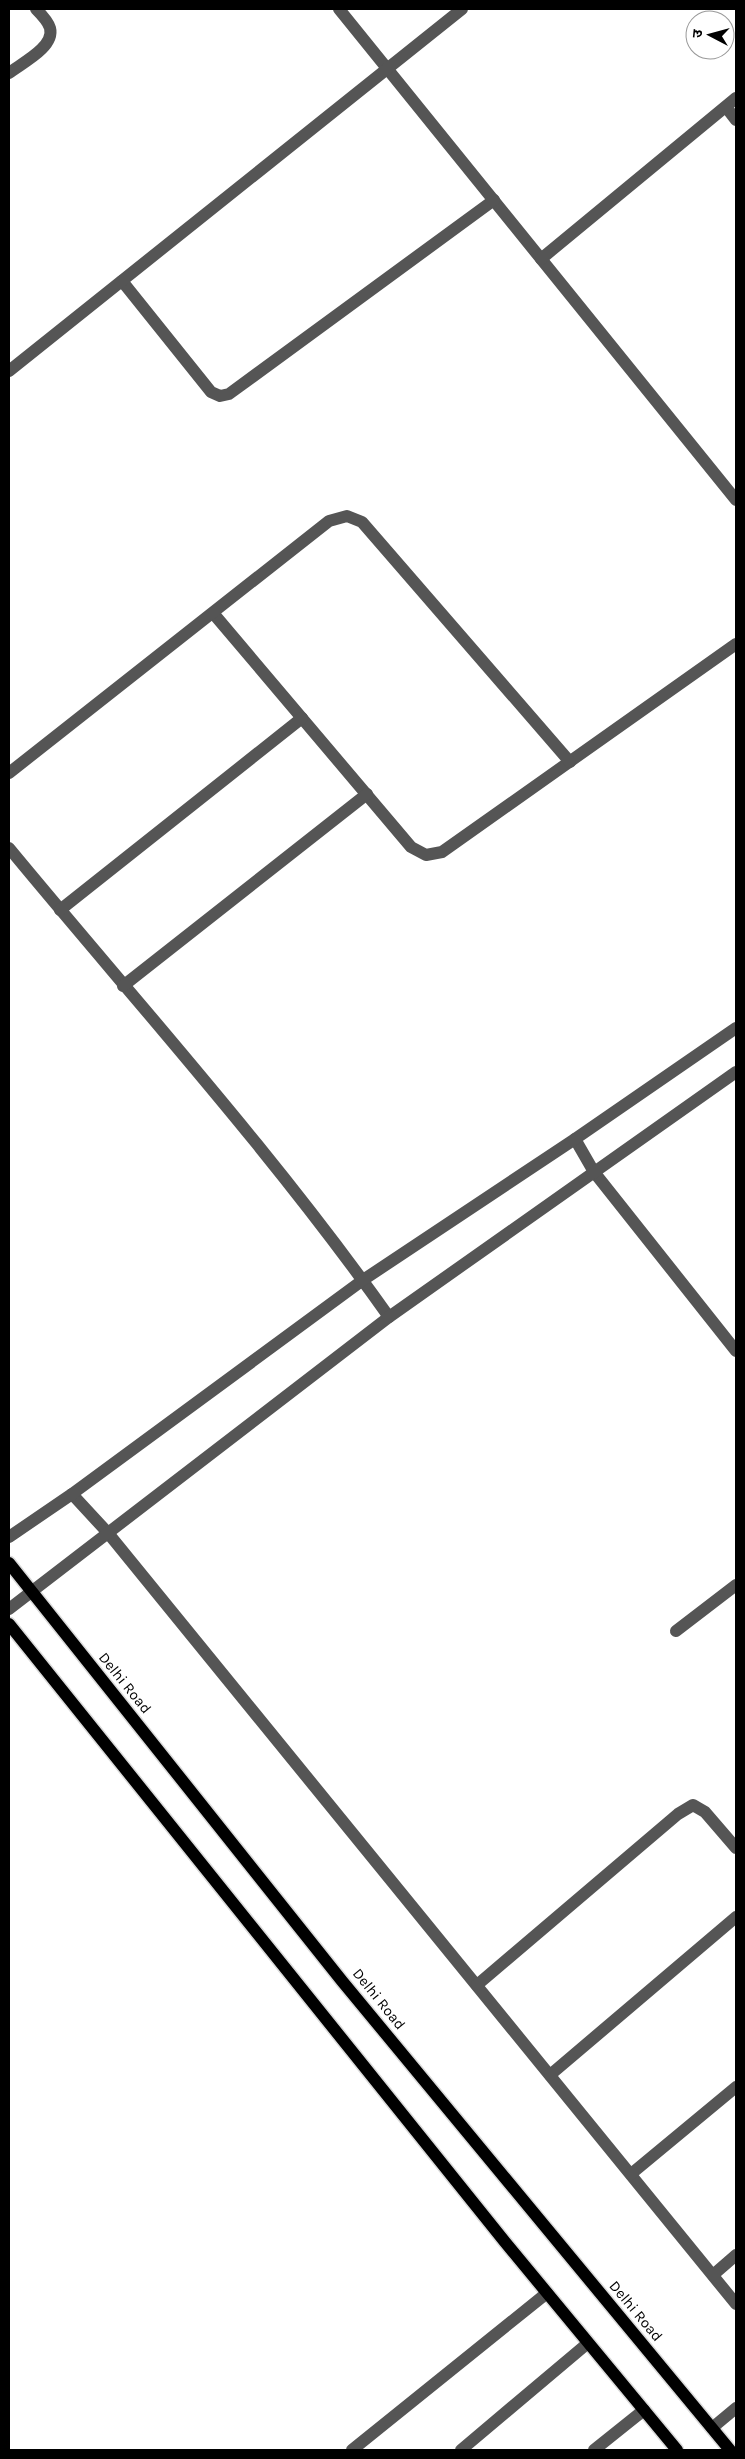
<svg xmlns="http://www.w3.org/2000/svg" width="745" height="2459" viewBox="0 0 745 2459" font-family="Karla,'Noto Sans Devanagari',sans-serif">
<rect width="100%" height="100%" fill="#fff"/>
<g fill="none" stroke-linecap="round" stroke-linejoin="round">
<g stroke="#dbdbdb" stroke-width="15">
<g id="major">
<path d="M9,1563L342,1981L730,2450"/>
<path d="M9,1624L505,2242L677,2450"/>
</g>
</g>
<g stroke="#555" stroke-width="12">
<path d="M339,9L736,500"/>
<path d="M9,73C22,63 55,47 50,28C48,21 41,14 36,9"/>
<path d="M726,107L736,120"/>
<path d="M541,259L736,98"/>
<path d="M122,281L211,392L220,396L229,394L494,200"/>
<path d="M9,371L462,9"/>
<path d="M213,613L411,847L426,855L442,852L736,644"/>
<path d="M9,773L329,521L347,516L362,522L570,762"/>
<path d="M9,848C137,1003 273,1153 389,1317"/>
<path d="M60,910L302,718"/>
<path d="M123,986L367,794"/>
<path d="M575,1139L594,1172L736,1351"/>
<path d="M72,1494L108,1533L736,2304"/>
<path d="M9,1537L72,1494L363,1280L575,1139L736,1028"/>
<path d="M9,1609L389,1317L736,1072"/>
<path d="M676,1631L736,1585"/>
<path d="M477,1985L678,1814L693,1805L705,1812L736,1848"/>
<path d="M550,2075L736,1917"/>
<path d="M631,2174L736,2087"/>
<path d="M713,2275L736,2255"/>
<path d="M712,2428L736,2408"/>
<path d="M352,2450L547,2293"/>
<path d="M461,2450L588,2343"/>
<path d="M594,2450L644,2410"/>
</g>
<use href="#major" stroke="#000" stroke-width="12"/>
</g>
<g text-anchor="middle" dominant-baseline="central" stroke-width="4" stroke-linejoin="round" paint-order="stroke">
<g font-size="15" fill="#000" stroke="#fff">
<text transform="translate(125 1683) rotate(51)">Delhi Road</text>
<text transform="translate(379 1999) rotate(51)">Delhi Road</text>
<text transform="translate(636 2311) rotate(50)">Delhi Road</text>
</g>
</g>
<rect width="745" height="2459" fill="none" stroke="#000000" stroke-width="20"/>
<g transform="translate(710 35) rotate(276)"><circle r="24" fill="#ffffff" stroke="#999999"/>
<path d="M0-4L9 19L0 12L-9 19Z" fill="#000000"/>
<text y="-8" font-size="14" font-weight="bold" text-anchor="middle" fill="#000000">उ</text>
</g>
</svg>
